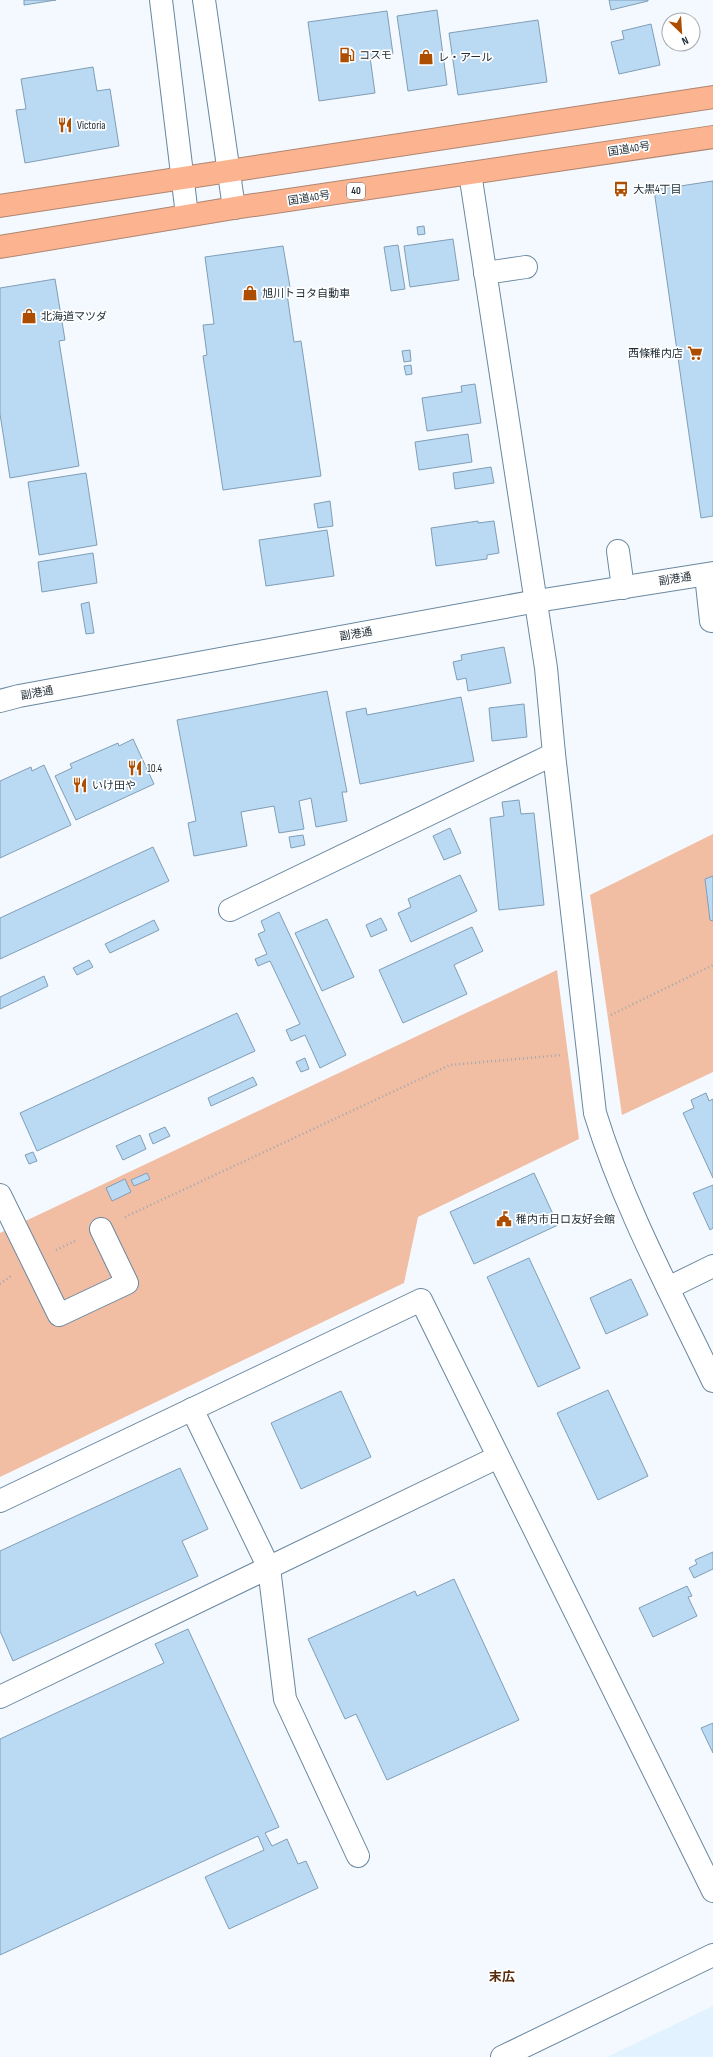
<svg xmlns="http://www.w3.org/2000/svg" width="713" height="2057" viewBox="0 0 713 2057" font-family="'Sofia Sans Condensed','Noto Sans JP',sans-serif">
<rect width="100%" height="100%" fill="#f3f9ff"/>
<path fill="#e3f2ff" d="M713,2006V2057H607Z"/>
<g fill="#f1bea4">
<path d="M713,834V1072L622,1115L590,895Z"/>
<path d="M557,970L579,1139L418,1217L404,1283L0,1477V1233Z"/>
</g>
<g fill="#bad9f3" stroke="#809eb6">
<path d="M24,0H56L24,5Z"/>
<path d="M609,0H648V1L611,10Z"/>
<path d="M437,10L447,85L408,91L397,16Z"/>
<path d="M387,11L393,54L370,57L375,93L319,101L308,22Z"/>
<path d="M538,20L547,82L458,95L449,33Z"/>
<path d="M651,24L660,65L619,74L611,42L624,39L622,31Z"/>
<path d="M93,67L97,91L110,89L119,146L25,163L16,110L26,109L21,79Z"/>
<path d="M713,181V516L701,518L654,190Z"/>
<path d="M424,226L425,234L418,235L417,227Z"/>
<path d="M453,239L459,280L410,287L404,246Z"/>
<path d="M398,245L405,289L391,291L384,247Z"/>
<path d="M283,246L290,287H286L294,342L301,341L321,476L223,490L203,356L207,355L203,325L214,324L205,257Z"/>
<path d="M55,279L65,340L59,341L79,466L10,478L0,414V288Z"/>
<path d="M410,350L411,361L404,362L402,351Z"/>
<path d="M411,365L412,374L406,375L404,366Z"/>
<path d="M475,384L481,423L427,431L422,398L462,392L461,386Z"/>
<path d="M468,434L472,462L419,470L415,442Z"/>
<path d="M491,467L494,483L455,489L453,473Z"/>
<path d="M86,473L97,545L39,555L28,482Z"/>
<path d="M330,501L333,526L318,528L314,504Z"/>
<path d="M478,521V523L494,521L499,553L487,555V559L436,566L431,528Z"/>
<path d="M327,530L334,576L266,586L259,540Z"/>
<path d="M93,553L97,583L42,592L38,562Z"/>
<path d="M89,602L94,633L86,634L81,604Z"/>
<path d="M504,647L511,683L468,691L466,678L457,680L453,662L462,660L461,655Z"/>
<path d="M327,691L347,792H342L347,821L316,827L311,798L299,801L304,829L279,833L274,806L241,812L247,846L194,856L188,823L196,821L177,720Z"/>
<path d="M461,697L474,761L360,784L346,712L366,708L367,715Z"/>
<path d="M524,704L527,737L492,741L489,708Z"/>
<path d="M133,739L154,784L76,820L55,776L72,768L70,764L118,743L119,746Z"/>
<path d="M44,765L71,825L0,858V781L31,767L32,771Z"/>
<path d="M519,800L521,814L534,813L544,905L499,910L490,818L504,816L502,802Z"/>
<path d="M450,828L461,853L444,860L433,836Z"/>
<path d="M303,835L305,845L291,848L289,837Z"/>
<path d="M153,847L169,881L0,959V918Z"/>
<path d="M460,875L477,911L411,942L398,913L411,907L408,899Z"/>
<path d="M713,876V921L710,920L705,879Z"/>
<path d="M279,912L346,1055L320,1068L305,1035L291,1041L286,1030L300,1024L270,961L258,966L255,959L267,954L258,934L265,931L261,921Z"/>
<path d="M381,918L387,930L371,937L366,925Z"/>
<path d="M327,919L354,977L322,991L295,933Z"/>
<path d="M154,920L159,930L110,953L105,944Z"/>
<path d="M472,927L483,951L454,965L467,994L403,1023L379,970Z"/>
<path d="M89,960L93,967L77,975L73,968Z"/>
<path d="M44,976L48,986L0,1009V997Z"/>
<path d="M237,1013L255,1051L37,1151L20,1113Z"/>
<path d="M305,1058L309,1069L301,1072L296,1062Z"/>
<path d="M253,1077L257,1085L211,1106L208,1098Z"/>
<path d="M706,1093L709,1101L713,1099V1178L683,1113L694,1108L691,1100Z"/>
<path d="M165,1127L170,1136L153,1144L149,1134Z"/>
<path d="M140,1135L146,1149L123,1160L116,1146Z"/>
<path d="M33,1152L37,1161L29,1164L25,1155Z"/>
<path d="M147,1173L150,1179L134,1186L131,1180Z"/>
<path d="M534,1173L558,1225L474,1264L450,1212Z"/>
<path d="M125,1179L131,1192L112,1201L106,1188Z"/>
<path d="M713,1185V1228L710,1230L693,1193Z"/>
<path d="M529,1258L580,1368L538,1387L487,1277Z"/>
<path d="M631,1279L648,1315L606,1334L590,1298Z"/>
<path d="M608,1390L648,1476L598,1500L557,1413Z"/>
<path d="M341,1391L371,1457L301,1489L271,1423Z"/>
<path d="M180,1468L208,1529L182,1541L198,1576L13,1661L0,1631V1551Z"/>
<path d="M713,1552V1569L694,1578L689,1568L697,1564L695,1560Z"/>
<path d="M454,1579L519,1720L387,1780L356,1714L345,1719L308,1639L415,1591L417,1596Z"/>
<path d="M687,1586L692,1596L688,1597L697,1616L653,1637L639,1608Z"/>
<path d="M188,1629L279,1827L265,1833L272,1846L287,1839L298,1864L306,1861L318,1888L229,1929L205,1877L264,1850L258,1836L0,1955V1739L164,1663L155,1644Z"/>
<path d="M713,1723V1753L701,1728Z"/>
</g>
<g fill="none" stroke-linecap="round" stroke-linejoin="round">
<g stroke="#6a879f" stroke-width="24">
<g id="minor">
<path d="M161,0L187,215"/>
<path d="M204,0L234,208"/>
<path d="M470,173L546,668L554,754L595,1113C624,1207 671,1293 713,1381"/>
<path d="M485,273L526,267"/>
<path d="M618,551L623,588"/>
<path d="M706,575L711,621"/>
<path d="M0,701L19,696L537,601L713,573"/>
<path d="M230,910L554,754"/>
<path d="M0,1195L59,1315L127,1283L101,1229"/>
<path d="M668,1288L713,1266"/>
<path d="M192,1409L269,1568L285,1699L358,1856"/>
<path d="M0,1501L421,1300L713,1891"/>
<path d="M0,1697L498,1457"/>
<path d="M502,2057L713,1955"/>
</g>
</g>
<g stroke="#af8571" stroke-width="24">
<g id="highway">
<path d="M0,206L713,97"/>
<path d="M0,247L234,208L713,137"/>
</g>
</g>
<g stroke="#9fa8af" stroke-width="2.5" stroke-dasharray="1 3" stroke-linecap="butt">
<path d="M611,1015L713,965"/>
<path d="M125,1217L450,1065L562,1055"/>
<path d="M56,1250L77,1240"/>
<path d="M0,1284L11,1276"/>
</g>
<use href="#minor" stroke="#fff" stroke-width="22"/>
<use href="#highway" stroke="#fbb48f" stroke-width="22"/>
</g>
<defs>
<g id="fuel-bare" transform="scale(1.2)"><path d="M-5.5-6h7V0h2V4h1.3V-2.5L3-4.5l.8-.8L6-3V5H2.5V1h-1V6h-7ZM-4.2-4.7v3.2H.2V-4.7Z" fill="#ad4d00" stroke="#fff" stroke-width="2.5" paint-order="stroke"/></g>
<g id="shop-bare" transform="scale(1.2)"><path d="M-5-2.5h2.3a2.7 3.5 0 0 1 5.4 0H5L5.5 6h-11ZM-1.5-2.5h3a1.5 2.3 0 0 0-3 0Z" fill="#ad4d00" stroke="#fff" stroke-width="2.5" paint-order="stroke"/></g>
<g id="restaurant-bare" transform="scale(1.2)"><path d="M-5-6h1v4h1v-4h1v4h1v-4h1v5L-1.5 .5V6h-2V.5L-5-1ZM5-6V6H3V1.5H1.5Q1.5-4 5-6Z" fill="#ad4d00" stroke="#fff" stroke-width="2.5" paint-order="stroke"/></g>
<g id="bus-bare" transform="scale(1.2)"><path d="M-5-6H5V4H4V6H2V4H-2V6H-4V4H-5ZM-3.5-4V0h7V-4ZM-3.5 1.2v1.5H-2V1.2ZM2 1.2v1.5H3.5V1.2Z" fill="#ad4d00" stroke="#fff" stroke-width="2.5" paint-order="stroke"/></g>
<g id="supermarket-bare" transform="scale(1.2)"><path d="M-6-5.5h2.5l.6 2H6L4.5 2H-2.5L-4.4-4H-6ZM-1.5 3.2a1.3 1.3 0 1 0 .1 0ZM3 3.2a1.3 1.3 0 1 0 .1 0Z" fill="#ad4d00" stroke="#fff" stroke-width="2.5" paint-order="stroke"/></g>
<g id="civic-bare" transform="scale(1.2)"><path d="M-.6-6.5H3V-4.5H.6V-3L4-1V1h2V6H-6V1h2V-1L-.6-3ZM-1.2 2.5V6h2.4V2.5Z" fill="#ad4d00" stroke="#fff" stroke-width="2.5" paint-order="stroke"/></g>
</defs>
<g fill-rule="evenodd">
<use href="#fuel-bare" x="347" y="55"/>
<use href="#shop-bare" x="426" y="57"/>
<use href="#restaurant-bare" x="65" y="125"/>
<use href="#bus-bare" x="621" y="189"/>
<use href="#shop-bare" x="250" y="293"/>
<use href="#shop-bare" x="29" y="316"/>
<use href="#supermarket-bare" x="695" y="353"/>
<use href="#restaurant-bare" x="135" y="768"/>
<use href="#restaurant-bare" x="80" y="785"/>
<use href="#civic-bare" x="504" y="1219"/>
</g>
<g text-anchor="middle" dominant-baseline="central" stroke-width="3.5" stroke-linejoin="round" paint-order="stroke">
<rect fill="#fff" stroke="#646d74" stroke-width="1" x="347" y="183" width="18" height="16" rx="3"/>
<g font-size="10" font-weight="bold" fill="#222f38">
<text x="356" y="191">40</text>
</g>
<g font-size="11" fill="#222f38" stroke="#fff" text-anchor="start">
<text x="359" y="55">コスモ</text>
<text x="438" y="57">レ・アール</text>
<text x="77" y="125">Victoria</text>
<text x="633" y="189">大黒4丁目</text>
<text x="262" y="293">旭川トヨタ自動車</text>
<text x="41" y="316">北海道マツダ</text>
<text x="683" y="353" text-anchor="end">西條稚内店</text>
<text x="147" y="768">10.4</text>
<text x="92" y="785">いけ田や</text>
<text x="516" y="1219">稚内市日ロ友好会館</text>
</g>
<g font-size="11" fill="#222f38" stroke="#fff">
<text transform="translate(629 149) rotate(-9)">国道40号</text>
<text transform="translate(309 198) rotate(-9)">国道40号</text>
<text transform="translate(675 579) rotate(-9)">副港通</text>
<text transform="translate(356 634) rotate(-10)">副港通</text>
<text transform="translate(37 693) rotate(-11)">副港通</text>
</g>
<g font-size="13" font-weight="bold" fill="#592a0d" stroke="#fff">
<text x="502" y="1977">末広</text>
</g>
</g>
<g transform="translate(681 32) rotate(155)"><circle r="19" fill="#ffffff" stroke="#a7acaf"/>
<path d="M0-3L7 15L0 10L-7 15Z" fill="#ad4d00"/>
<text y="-6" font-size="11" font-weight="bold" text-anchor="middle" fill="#222f38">N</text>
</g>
</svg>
